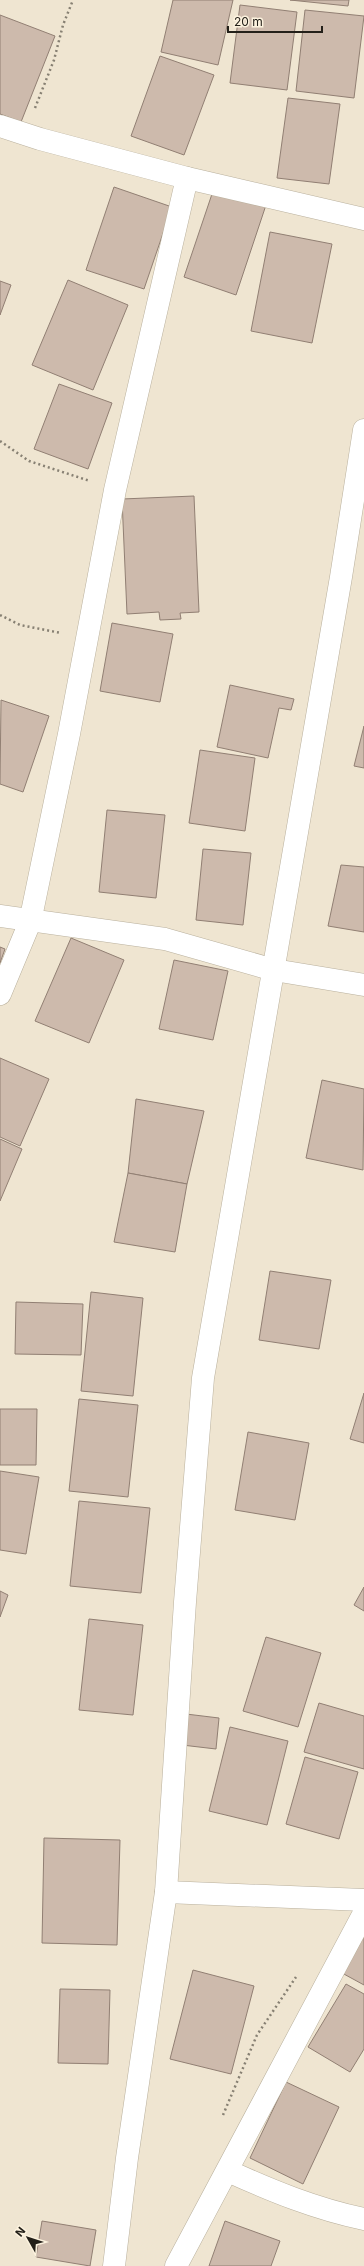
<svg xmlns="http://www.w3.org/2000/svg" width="364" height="2266" viewBox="0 0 364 2266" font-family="Inter,sans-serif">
<rect width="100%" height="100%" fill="#efe5d1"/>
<g fill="#cdbaac" stroke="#917f73">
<path d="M173,0H233L218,65L161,52Z"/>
<path d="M290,0H349L348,6Z"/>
<path d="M240,5L297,12L287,90L230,83Z"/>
<path d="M305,10L364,16L354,98L296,91Z"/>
<path d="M0,15L55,36L21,122L0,114Z"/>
<path d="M160,56L214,75L184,155L131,136Z"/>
<path d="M288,98L340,104L329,184L277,178Z"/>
<path d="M114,187L172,207L144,289L86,270Z"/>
<path d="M214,188L266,205L236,295L184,277Z"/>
<path d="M270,232L332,244L312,343L251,331Z"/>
<path d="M68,280L128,305L93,390L32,365Z"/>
<path d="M0,281L11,285L0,315Z"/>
<path d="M59,384L112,403L88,469L34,449Z"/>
<path d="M194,496L199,612L180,613L181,619L160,620L159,612L127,614L122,499Z"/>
<path d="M112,623L173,634L160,702L100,691Z"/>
<path d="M230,685L294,699L291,710L279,708L268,758L217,747Z"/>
<path d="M1,700L49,716L23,792L0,784Z"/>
<path d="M364,726V768L354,766Z"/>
<path d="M200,750L255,758L245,831L189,823Z"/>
<path d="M107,810L165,815L156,898L99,892Z"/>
<path d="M203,849L251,853L243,925L196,920Z"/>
<path d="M341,865L364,867V932L328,926Z"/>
<path d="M71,938L124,960L89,1043L35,1021Z"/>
<path d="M0,947L5,949L0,963Z"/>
<path d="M174,960L228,971L213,1040L159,1029Z"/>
<path d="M0,1058L49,1079L20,1146L0,1137Z"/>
<path d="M322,1080L364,1089L363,1170L306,1158Z"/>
<path d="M136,1099L204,1111L187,1184L128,1173Z"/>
<path d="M0,1139L22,1149L0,1201Z"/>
<path d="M128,1173L187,1184L175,1252L114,1242Z"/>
<path d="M270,1271L331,1280L319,1349L259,1340Z"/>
<path d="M91,1292L143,1298L133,1396L81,1391Z"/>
<path d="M16,1302L83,1304L81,1355L15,1354Z"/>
<path d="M364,1393V1443L350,1439Z"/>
<path d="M79,1399L138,1405L128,1497L69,1491Z"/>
<path d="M0,1409H37L36,1465H0Z"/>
<path d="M248,1432L309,1443L295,1520L235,1510Z"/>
<path d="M0,1471L39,1477L26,1554L0,1550Z"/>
<path d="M79,1501L150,1508L141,1593L70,1586Z"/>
<path d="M364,1587V1611L354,1605Z"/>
<path d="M0,1591L8,1595L0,1617Z"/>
<path d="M89,1619L143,1625L133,1715L79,1710Z"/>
<path d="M266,1637L321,1653L298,1727L243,1711Z"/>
<path d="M319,1703L364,1716V1769L304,1752Z"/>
<path d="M186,1714L219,1718L216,1749L182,1745Z"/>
<path d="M230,1727L288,1741L267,1825L209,1811Z"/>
<path d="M305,1757L358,1772L339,1839L286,1824Z"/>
<path d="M44,1838L120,1840L117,1945L42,1943Z"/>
<path d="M364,1934V1985L342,1973Z"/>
<path d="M193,1970L254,1986L231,2074L170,2059Z"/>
<path d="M346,1984L364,1994V2049L350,2072L308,2047Z"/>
<path d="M60,1989L110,1990L108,2064L58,2063Z"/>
<path d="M286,2082L339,2107L303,2184L250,2158Z"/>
<path d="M42,2221L96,2230L90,2266L36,2257Z"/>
<path d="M225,2221L280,2241L271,2266H209Z"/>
</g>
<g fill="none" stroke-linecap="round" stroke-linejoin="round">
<g stroke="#b9b09d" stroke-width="23">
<g id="street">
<path d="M0,126L40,139L187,178L364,219"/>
<path d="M0,916L165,939L274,970L364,985"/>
<path d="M0,994L30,922L69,734L115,490L187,178"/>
<path d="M166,1892L364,1900"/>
<path d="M228,2171C272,2191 316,2209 364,2219"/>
<path d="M114,2266L127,2158L166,1892L185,1602L203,1378L341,577L364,430"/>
<path d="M176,2266L364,1913"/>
</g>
</g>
<g stroke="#878073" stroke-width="2.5" stroke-dasharray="2 3" stroke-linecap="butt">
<path d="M35,108L54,60L63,25L73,0"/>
<path d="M0,441L29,461L90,481"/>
<path d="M0,615L20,625L61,633"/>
<path d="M223,2115L257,2035L296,1977"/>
</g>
<use href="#street" stroke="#fff" stroke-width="22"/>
</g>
<g transform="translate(28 2238) rotate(309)" stroke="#fcf2de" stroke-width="3" paint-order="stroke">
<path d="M0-3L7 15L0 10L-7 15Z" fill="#232019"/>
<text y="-6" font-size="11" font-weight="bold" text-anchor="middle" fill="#232019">N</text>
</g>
<path d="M228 26v6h94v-6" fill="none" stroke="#232019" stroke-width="2"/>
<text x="234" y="26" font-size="12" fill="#232019" stroke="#fcf2de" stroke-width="3" paint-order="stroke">20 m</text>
</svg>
